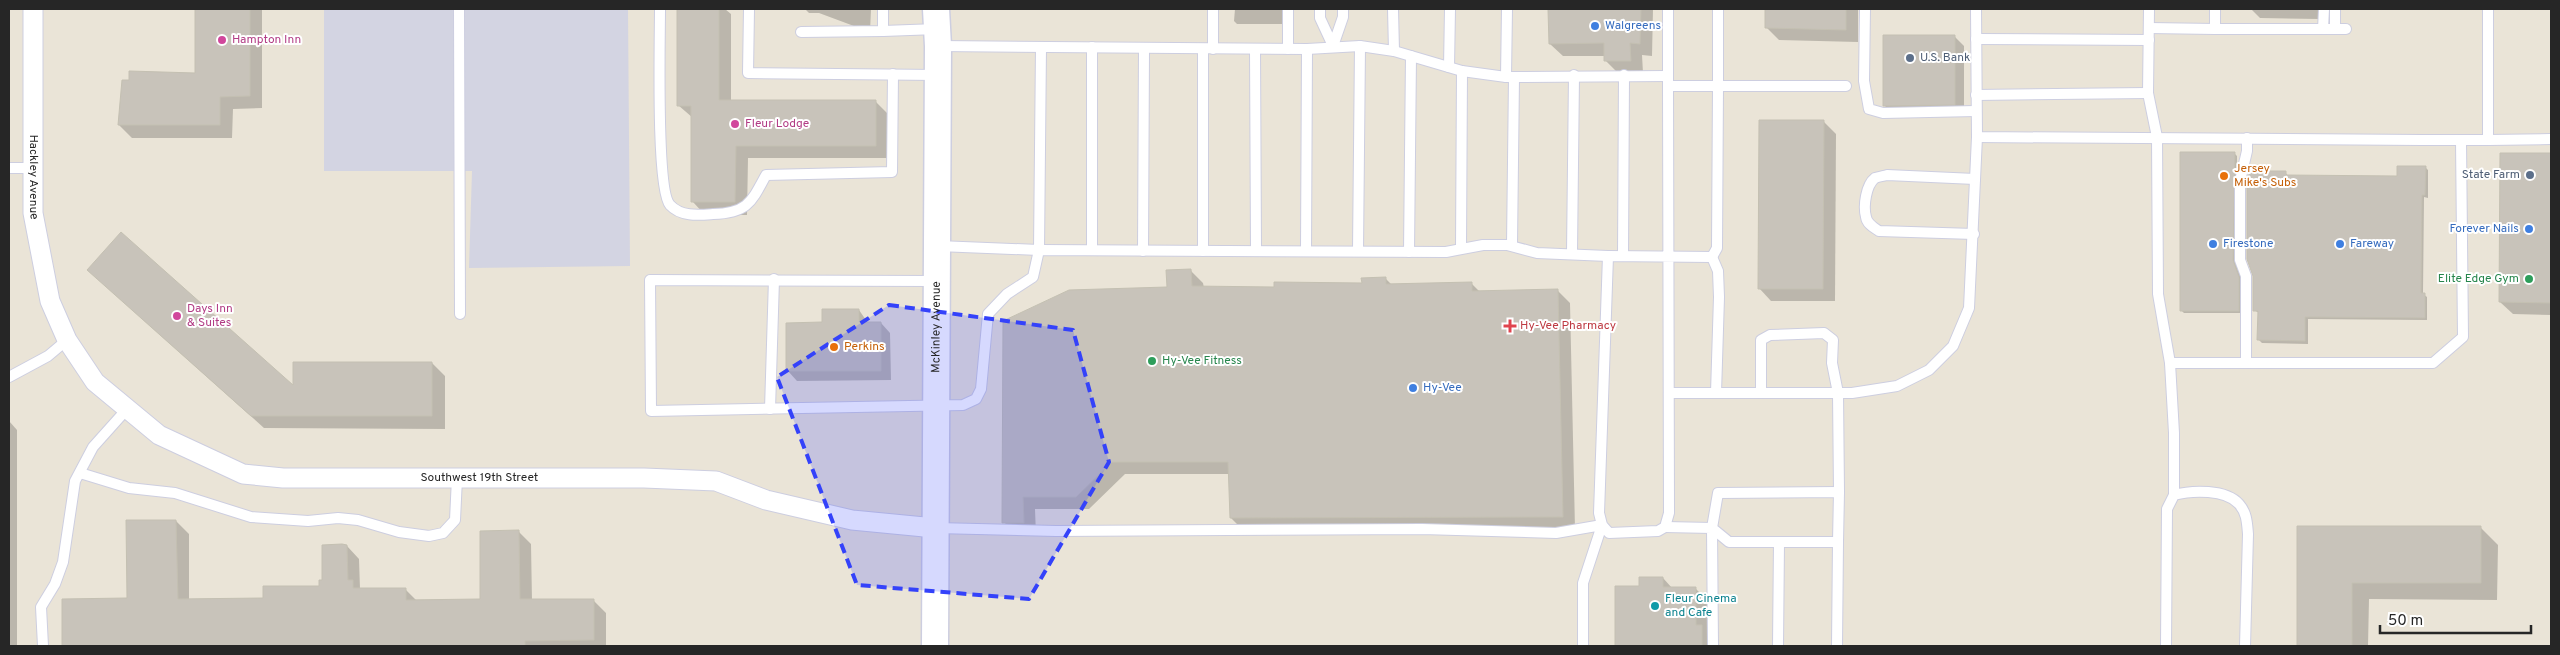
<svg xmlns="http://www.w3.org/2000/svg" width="2560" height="655" viewBox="0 0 2560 655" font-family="Overpass,sans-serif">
<rect width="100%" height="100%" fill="#eae4d7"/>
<path fill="#d3d4e2" d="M324,9H628L630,266L469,268L472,171H324Z"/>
<g fill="#0003">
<path d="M196,9H262V108L233,109L232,138H132L119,125L196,74Z"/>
<path d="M678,9H725L731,14V101L876,102L888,114V158H748L747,215H705L693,202V118L678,105Z"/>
<path d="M805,9H871L870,32L819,13H809Z"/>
<path d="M1235,9H1282V24H1237L1234,21Z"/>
<path d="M1550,9H1653L1652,56L1642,55L1643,73H1618L1605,60V56H1563L1550,44Z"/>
<path d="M1767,9H1858V42L1779,40L1766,27Z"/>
<path d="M2251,9H2319V19L2260,18Z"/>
<path d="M1954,36L1964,46V114L1894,115L1884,105Z"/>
<path d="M1824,122L1836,134L1835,301H1771L1759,288Z"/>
<path d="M2234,153L2237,156L2236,264L2242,281V313H2184L2181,310Z"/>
<path d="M2502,154H2551V315L2513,314L2500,302Z"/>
<path d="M2425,167L2428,170V198L2424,197L2423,294L2427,297V320L2308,319V344L2262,343L2259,340V313L2254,310L2285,172L2288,176L2398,177Z"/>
<path d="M88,270L294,388L432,363L445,376V429L264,428Z"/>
<path d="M1191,271L1203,283L1204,288L1275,289L1363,285L1385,278L1392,285L1471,283L1480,292L1557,290L1570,303L1575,529L1243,530L1231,518L1229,474H1125L1089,509H1035L1036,535H1016L1004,522L1168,289Z"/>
<path d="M859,310L868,323H881L890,333L891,380L797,381L788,371L823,324Z"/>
<path d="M9,421L17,430V646H9Z"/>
<path d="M176,521L189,534V600L264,599L320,587L347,546L359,559L360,589H405L417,601L482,600L519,532L531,544L532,601L593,600L606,613V646H64L63,600L128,599Z"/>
<path d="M2299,527H2480L2498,545L2497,600L2369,599L2368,646H2298Z"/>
<path d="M1663,578L1672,588H1695L1708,601V633L1714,639V646H1616V588H1640Z"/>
</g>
<g fill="#c8c3ba" stroke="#c4c0b2">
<path d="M195,9H250V96L220,97V125H118L122,80H129V71L195,73Z"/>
<path d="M677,9H719V100H876V146H736L735,202H691V106H677Z"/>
<path d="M1548,9H1641L1640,44L1630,43L1631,61H1604V43L1549,44Z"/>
<path d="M1765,9H1846V30L1765,28Z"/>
<path d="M1883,35H1955V105L1883,106Z"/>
<path d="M1759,120H1824L1823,289H1758Z"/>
<path d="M2180,152H2235L2233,260L2239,277V311H2180Z"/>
<path d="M2500,153H2551V303L2499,302Z"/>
<path d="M2397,166H2426L2425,195H2422L2421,293H2425V318L2305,317V341L2257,340L2258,311H2253V276L2247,259V182L2250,171H2286V175L2397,176Z"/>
<path d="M121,232L293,385V362H432V416H251L87,270Z"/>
<path d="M1191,269L1192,286L1274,287V282L1362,283L1361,278L1386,277V284L1472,282V291L1558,289L1563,517L1230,518L1228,462H1112L1076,497H1023L1024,523H1002L1003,321L1069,290L1167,287L1166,270Z"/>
<path d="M822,309H859V322H881V371H786V323L822,322Z"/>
<path d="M126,520H176L178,599L263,598V586H319V580H322V545L342,544L347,545L348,580H353V588H406V600L480,599V531L519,530L520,599H594V640L525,641V646H62V599L127,598Z"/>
<path d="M2297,526H2481V583H2352V646H2297Z"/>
<path d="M1639,577H1663V587H1696V625H1702V646H1615V586H1639Z"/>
</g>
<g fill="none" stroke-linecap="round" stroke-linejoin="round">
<g stroke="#cdcee0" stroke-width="12">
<g id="service">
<path d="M459,9L460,314"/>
<path d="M660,9C660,38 656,190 670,205C681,217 699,215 713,214C747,213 751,203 766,175L892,172L893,74"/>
<path d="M749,9L748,73L937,75"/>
<path d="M1213,9V49"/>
<path d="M1320,9V18L1333,46L1343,17V9"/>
<path d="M1393,9L1394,51"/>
<path d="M1668,9V86H1718V9"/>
<path d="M1865,9L1864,81L1869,109L1883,113L1976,111"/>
<path d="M1976,9L1977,137L2423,140H2488V9"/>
<path d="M2149,9L2148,93L2157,137L2158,294L2170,363L2174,433V495"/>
<path d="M2335,9V29"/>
<path d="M2149,28L2215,29V9"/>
<path d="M2215,29H2346"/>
<path d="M2323,29L2324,9"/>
<path d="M883,31L937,29"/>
<path d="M801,32L883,31V9"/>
<path d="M1976,39L2149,40"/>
<path d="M938,46L1307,49L1360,46L1394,51L1462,71L1506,77L1668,76"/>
<path d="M1203,49V251"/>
<path d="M1255,49L1256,251"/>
<path d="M1288,49V9"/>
<path d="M1449,67L1450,9"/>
<path d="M1506,77L1507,9"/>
<path d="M1668,86L1669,513L1665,527L1658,531L1609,533L1602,525L1599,513L1608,256L1712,257L1717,248L1718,86H1846"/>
<path d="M1976,95L2148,93"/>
<path d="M2488,140L2551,139"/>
<path d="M9,168H32"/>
<path d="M1974,234L1879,231C1873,227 1867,224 1866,217C1863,206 1866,185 1875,178C1878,177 1883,176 1887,175L1975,179"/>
<path d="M1512,245L1514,77"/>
<path d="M938,246L1039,250L1041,47"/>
<path d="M1461,248L1462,71"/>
<path d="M1092,250V47"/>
<path d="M1143,251L1144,48"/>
<path d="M1306,251L1307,49"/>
<path d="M1358,251L1360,46"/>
<path d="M1409,252L1411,56"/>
<path d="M1572,253L1574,75"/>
<path d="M1623,256L1624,75"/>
<path d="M1712,257L1718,271L1719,297L1716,393"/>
<path d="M936,281L650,280L651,411L963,405L976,399L981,389L988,314L1007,294L1033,277L1039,250L1446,252L1483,245H1507L1537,253L1608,256"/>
<path d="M2170,363H2433L2463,337L2461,140"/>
<path d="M2246,363V276L2240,260V181L2247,151V138"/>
<path d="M9,377L48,356L67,340"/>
<path d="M1669,393H1852L1897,386L1929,370L1953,346L1969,308L1977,137"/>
<path d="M1761,393V340L1770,335L1824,333L1833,340L1832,363L1838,393L1839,492"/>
<path d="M770,409L774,279"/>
<path d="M80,473L129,488L175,493L251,517L308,521L338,518L358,520L399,532L429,536L443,533L455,520L457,478"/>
<path d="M1665,527L1712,528L1729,542H1838L1839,492L1718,493L1712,528L1713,646"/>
<path d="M936,528L1056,531L1422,529L1556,533L1602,525L1583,583V646"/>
<path d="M43,646L41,607L55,584L63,562L75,481L93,447L127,409"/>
<path d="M1778,646L1779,542"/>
<path d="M1837,646L1838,542"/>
<path d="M2166,646L2167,509L2174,495C2192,490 2226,489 2239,504C2247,513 2247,523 2248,534L2245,646"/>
</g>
</g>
<g stroke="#cdcee0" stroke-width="21">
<g id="minor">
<path id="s1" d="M33,9V213L50,301L67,340L95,382L159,435L243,474L283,478H644L716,481L766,500L852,520L935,528"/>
</g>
</g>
<g stroke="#cdcee0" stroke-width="29">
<g id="secondary">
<path id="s2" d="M935,646L938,46L936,9"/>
</g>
</g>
<use href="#service" stroke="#fff" stroke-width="10"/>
<use href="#minor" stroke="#fff" stroke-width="19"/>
<use href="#secondary" stroke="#fff" stroke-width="26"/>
</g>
<path fill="#3442fa" fill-opacity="0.2" stroke="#3442fa" stroke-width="4" stroke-dasharray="10 6" stroke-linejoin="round" d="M889,305L1073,330L1109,462L1029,599L857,585L777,377Z"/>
<g fill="#3f7fe0" stroke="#fff" stroke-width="2">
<circle cx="1595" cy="26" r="5"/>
<circle cx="2529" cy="229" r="5"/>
<circle cx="2213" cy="244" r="5"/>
<circle cx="2340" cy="244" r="5"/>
<circle cx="1413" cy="388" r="5"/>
</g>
<g fill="#d1479c" stroke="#fff" stroke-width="2">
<circle cx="222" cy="40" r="5"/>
<circle cx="735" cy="124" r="5"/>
<circle cx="177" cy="316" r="5"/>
</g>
<g fill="#5c6f8a" stroke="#fff" stroke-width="2">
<circle cx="1910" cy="58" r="5"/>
<circle cx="2530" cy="175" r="5"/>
</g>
<g fill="#e8710a" stroke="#fff" stroke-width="2">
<circle cx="2224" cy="176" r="5"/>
<circle cx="834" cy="347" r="5"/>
</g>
<g fill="#2e9e5b" stroke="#fff" stroke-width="2">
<circle cx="2529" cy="279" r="5"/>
<circle cx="1152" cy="361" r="5"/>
</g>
<path fill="#e0444e" stroke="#fff" stroke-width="2" d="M1507.5 318.5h5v5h5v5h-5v5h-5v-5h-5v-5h5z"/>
<circle fill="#0f9aa8" stroke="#fff" stroke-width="2" cx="1655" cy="606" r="5"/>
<g text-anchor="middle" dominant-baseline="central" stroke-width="4" stroke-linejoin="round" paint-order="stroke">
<g font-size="12" fill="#366cbe" stroke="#fff" text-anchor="start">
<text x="1605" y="26">Walgreens</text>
<text x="2519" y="229" text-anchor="end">Forever Nails</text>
<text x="2223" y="244">Firestone</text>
<text x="2350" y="244">Fareway</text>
<text x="1423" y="388">Hy-Vee</text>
</g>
<g font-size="12" fill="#b23c85" stroke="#fff" text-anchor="start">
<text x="232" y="40">Hampton Inn</text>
<text x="745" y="124">Fleur Lodge</text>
<text x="187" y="309">Days Inn<tspan x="187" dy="14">&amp; Suites</tspan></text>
</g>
<g font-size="12" fill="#4e5e75" stroke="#fff" text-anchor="start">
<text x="1920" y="58">U.S. Bank</text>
<text x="2520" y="175" text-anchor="end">State Farm</text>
</g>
<g font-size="12" fill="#c56008" stroke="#fff" text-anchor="start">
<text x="2234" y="169">Jersey<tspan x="2234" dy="14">Mike's Subs</tspan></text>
<text x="844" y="347">Perkins</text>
</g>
<g font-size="12" fill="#262626" stroke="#fff">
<text stroke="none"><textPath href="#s1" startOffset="168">Hackley Avenue</textPath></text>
<text stroke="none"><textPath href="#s2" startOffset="319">McKinley Avenue</textPath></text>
<text stroke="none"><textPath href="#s1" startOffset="799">Southwest 19th Street</textPath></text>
</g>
<g font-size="12" fill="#27864d" stroke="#fff" text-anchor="end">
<text x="2519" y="279">Elite Edge Gym</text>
<text x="1162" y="361" text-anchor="start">Hy-Vee Fitness</text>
</g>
<g font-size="12" fill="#be3a42" stroke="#fff" text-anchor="start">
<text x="1520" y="326">Hy-Vee Pharmacy</text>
</g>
<g font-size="12" fill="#0d838f" stroke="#fff" text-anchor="start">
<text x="1665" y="599">Fleur Cinema<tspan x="1665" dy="14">and Cafe</tspan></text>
</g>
</g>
<rect width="2560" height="655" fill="none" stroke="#262626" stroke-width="20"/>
<path d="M2380 625v8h151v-8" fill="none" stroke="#262626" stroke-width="2.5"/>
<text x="2388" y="625" font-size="15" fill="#262626" stroke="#ffffff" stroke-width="4" paint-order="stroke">50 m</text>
</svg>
